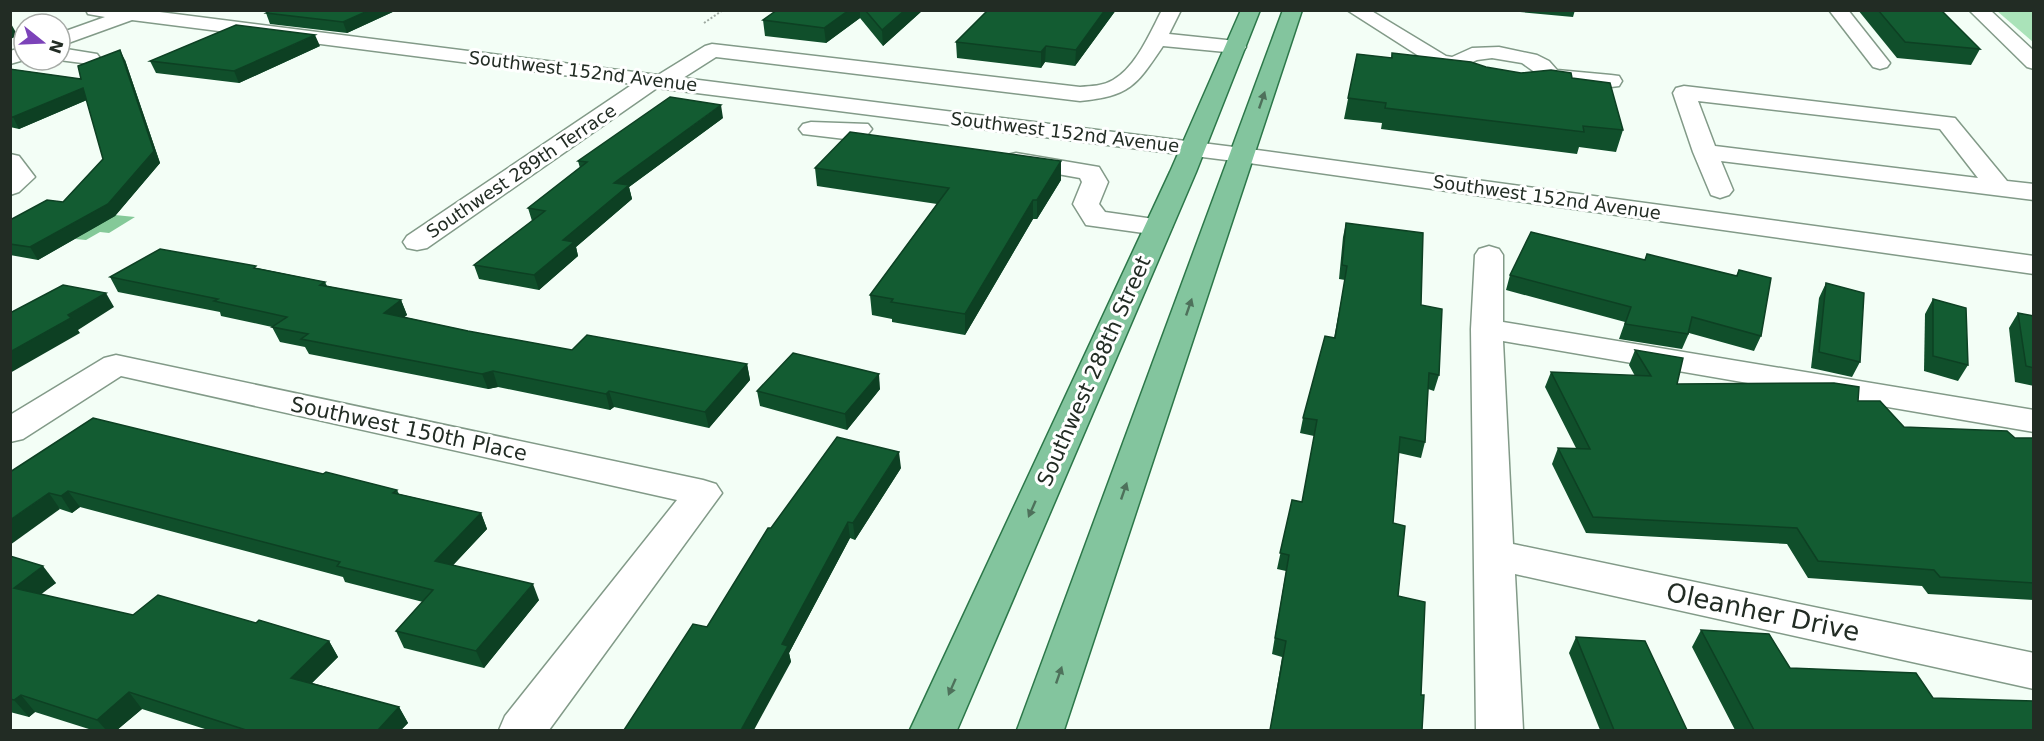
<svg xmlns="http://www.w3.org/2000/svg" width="2044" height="741" viewBox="0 0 2044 741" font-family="'DejaVu Sans',sans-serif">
<rect width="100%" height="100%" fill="#f3fef6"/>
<path fill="#aae3b9" d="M1997,11H2033V42Z"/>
<path fill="#84c998" d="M115,215L135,217L109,233L100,232L86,240L75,239Z"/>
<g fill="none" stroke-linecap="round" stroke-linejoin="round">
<g stroke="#829a88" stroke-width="3">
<g id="minor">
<path d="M86,10H144L658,75L705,46L712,44L1080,87C1091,86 1103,86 1113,80C1136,67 1150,33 1162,10H1181L1169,34L1236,41L1243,43L1246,47L1243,51L1236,53L1163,46C1136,86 1130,96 1080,101L716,57L683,78L1242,148L2034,256V274L1242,162L657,88L427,248L417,250L407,248L403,242L407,236L633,84L132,20L60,46V33L105,17L88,14Z"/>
<path d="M1347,10H1370L1446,56L1452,57L1472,48L1499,47L1537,55L1549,61L1557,70L1611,75L1619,76L1622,81L1619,86L1611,87L1551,83L1528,91H1516L1481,85L1459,76L1453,70L1433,65ZM1492,58L1522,63L1536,73C1519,85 1485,77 1470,63L1477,60Z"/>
<path d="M1829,10H1848L1890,63L1887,67L1880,69L1873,67Z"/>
<path d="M1969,10H1990L2034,51V69L2027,67Z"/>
<path d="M24,47V60L10,64V51Z"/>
<path d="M60,48L97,54L100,58L97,62L90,64L59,60Z"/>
<path d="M1684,86L1955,118L2007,181L2034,184V200L1721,161L1733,190L1729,195L1720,198L1711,195L1693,152L1673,93L1676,88ZM1698,101L1940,129L1978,178L1715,146Z"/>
<path d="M811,122L868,124L872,129L868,134L845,139L803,134L799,129L803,124Z"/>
<path d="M1016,153L1099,167L1108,182L1099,204L1105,212L1168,221L1172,227L1168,233L1158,235L1086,225L1073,204L1082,182L1080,178L1007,165L1004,160L1007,155Z"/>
<path d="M10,154L19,156L35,177L19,192L10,195Z"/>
<path d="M1489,246L1499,249L1503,255V322L2034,410V432L1503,341L1513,544L2034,653V689L1515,574L1523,730H1476L1471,329L1475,255L1479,249Z"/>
<path d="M116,355L703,480L716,484L722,493L549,730H499L505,716L677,500L121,376L23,439L10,442V415L104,358Z"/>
</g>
</g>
<g stroke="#2c7749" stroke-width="3">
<g id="major">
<path d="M1241,10H1260L1196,172L957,730H910L1170,172Z"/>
<path d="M1283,10H1302L1064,730H1017Z"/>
</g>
</g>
<path stroke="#9ea9a1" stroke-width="2" stroke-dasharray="2 2" stroke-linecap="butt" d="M704,23L723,10"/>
<use href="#minor" fill="#fff" fill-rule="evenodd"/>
<use href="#major" fill="#83c59e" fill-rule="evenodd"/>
</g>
<g fill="#104f2b">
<path d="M397,10L347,33L270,24L266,13Z"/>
<path d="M777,10H923L883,46L860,18L826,43L765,36L763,20Z"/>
<path d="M988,10H1116L1075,66L1045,62L1041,68L957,58L956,42Z"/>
<path d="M1520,10H1575L1573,17L1520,12Z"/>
<path d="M1858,10H1941L1980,49L1971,65L1897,58Z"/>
<path d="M320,46L239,83L156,73L150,61Z"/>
<path d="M1392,53L1521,73L1572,78L1623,130L1616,152L1579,147L1577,154L1381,129L1382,123L1344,119L1357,54L1391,58Z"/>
<path d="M125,60L160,163L115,216L38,260L10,255V220L63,202L103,159L87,100L19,129L10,127V69L81,79Z"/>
<path d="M723,118L629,187L632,199L576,247L578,256L539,290L479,279L474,265L532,221L528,208L580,168L578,161Z"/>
<path d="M1061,161V180L1037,219H1033L965,335L892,322V319L872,315L870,295L937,204L817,186L815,168Z"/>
<path d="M1346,223L1421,305L1439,375L1434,391L1428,389L1425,442L1421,458L1399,453L1393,523L1398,596L1421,695L1422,730H1270L1282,657L1272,654L1286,571L1277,569L1292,500L1302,502L1314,436L1300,433L1303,418L1334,338L1345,280L1339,279L1343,237Z"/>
<path d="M1645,260L1736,276L1739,270L1761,336L1754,351L1689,333L1682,349L1619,339L1625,322L1506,290L1510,275Z"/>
<path d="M257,268L325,282L327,286L401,300L407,315L404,317L468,331L572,350L747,364L750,380L709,428L614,407L610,410L498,387L488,389L309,354L305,347L280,342L272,327L221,316L220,312L118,292L110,277Z"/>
<path d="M1826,283L1860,362L1852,377L1811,368L1819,298Z"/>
<path d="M1933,299L1968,365L1958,381L1924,371L1925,314Z"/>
<path d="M2018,313L2034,316V386L2015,382L2009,328Z"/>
<path d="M1635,350L1677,384L1858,401L1904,427L2015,438H2034V600L1928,594L1922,586L1808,578L1787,544L1586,533L1552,464L1558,448H1576L1545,387L1551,372L1635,376L1629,365Z"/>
<path d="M880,389L847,430L760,406L757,391Z"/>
<path d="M901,468L855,540L850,538L789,653L791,662L707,627L771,528Z"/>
<path d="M10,472L323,474L397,490L399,494L481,513L487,529L453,565L539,600L484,668L404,648L396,631L423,602L345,582L343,577L80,507L72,513L60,509Z"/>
<path d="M10,556L56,583L40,594L133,615L256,623L329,641L338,657L312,683L399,707L408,723L401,730H208L142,709L117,730H92L35,712L29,717L10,712Z"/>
<path d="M1701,630L1790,668L1933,698L2034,730H1735L1692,647Z"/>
<path d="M1576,637L1687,730H1600L1569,653Z"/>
</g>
<g fill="#0d4023">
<path d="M370,10H397L347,33L343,22Z"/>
<path d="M849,10H860V18L826,43L824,28Z"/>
<path d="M905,10H923L883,46L882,30Z"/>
<path d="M1105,10H1116L1075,66L1076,50Z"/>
<path d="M10,22L18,36L10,39Z"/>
<path d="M315,35L320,46L239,83L234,71Z"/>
<path d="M1046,46L1045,62L1041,68V52Z"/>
<path d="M120,50L125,60L160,163L115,216L38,260L30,247L108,204Z"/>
<path d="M83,88L89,99L19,129L13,117Z"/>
<path d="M721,105L723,118L629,187L632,199L576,247L578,256L539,290L534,275L563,240L614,183Z"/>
<path d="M1061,161V180L1037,219V200Z"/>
<path d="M1033,200V219L965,335V314Z"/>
<path d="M106,293L114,307L78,330L80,333L10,373V352L68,315Z"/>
<path d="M401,300L407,315L390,328L384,313Z"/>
<path d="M747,364L750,380L709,428L705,412Z"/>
<path d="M493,371L498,387L488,389L482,374Z"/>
<path d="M879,374L880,389L847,430L845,414Z"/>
<path d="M609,391L614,407L610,410L606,394Z"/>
<path d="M899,452L901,468L855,540L853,523Z"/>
<path d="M68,491L80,507L72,513L61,496Z"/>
<path d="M49,493L60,509L10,545V520Z"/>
<path d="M481,513L487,529L442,577L435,561Z"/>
<path d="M848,522L850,538L789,653L791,662L754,730H741L782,644Z"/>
<path d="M43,566L56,583L27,605L14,588Z"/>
<path d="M533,584L539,600L484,668L476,651Z"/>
<path d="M329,641L338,657L301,694L291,678Z"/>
<path d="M129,692L142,709L117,730H106L97,720Z"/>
<path d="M21,695L35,712L29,717L14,700Z"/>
<path d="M399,707L408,723L401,730H378Z"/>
</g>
<g fill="#135c32" stroke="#0d4023" stroke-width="1.5">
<path d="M272,10H370L343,22L266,13Z"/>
<path d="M777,10H849L824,28L763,20Z"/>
<path d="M865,10H905L882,30Z"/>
<path d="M988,10H1105L1076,50L1046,46L1041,52L956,42Z"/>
<path d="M1878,10H1941L1980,49L1905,42Z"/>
<path d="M236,25L315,35L234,71L150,61Z"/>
<path d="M120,50L154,151L108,204L30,247L10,244V220L47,200L63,202L103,159L83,88L13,117H10V69L81,79L78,66Z"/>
<path d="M1392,53L1471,62L1486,67L1521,73L1551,70L1571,73L1572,78L1610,83L1623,130L1583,126L1584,132L1385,108L1386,103L1348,98L1357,54L1392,58Z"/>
<path d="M670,97L721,105L614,183L629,185L563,240L574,242L534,275L474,265L545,211L528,208L587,162L578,161Z"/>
<path d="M850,132L1061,161L1037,200H1033L965,314L891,302L893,299L870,295L949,188L815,168Z"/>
<path d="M1346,223L1423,233L1421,305L1442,309L1439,375L1429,373L1425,442L1400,437L1393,523L1405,526L1398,596L1425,602L1421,695H1424L1422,730H1270L1286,641L1275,638L1289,555L1280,553L1292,500L1302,502L1317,420L1303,418L1325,336L1335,338L1347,266L1342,265Z"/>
<path d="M1531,232L1645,260L1647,254L1737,276L1739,270L1771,278L1761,336L1692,317L1688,334L1625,324L1631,307L1510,275Z"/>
<path d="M160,249L256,266L254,268L325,282L320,285L401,300L384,313L468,331L572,350L587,335L747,364L705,412L609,391L606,394L493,371L482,374L301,339L308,334L272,327L287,317L214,301L218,299L110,277Z"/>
<path d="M1826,283L1864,293L1860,362L1819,352Z"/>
<path d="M63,285L106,293L68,315L71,318L10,352V313Z"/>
<path d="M1933,299L1966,308L1968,365L1933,356Z"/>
<path d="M2018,313L2034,316V368L2026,366Z"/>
<path d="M1635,350L1683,358L1677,384L1834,383L1859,387L1858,401H1880L1904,427L2007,431L2015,438H2034V583L1940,577L1934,570L1818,561L1797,528L1593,517L1558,448L1590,449L1551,372L1651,376Z"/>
<path d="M793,353L879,374L845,414L757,391Z"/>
<path d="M93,418L323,474L326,472L397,490L393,493L481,513L435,561L533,584L476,651L396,631L433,590L337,566L340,562L68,491L61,496L49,493L10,520V472Z"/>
<path d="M837,437L899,452L853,523L848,522L782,644L788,646L741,730H624L693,624L707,627L768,528H771Z"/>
<path d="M10,556L43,566L14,588L133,615L158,595L256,623L259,620L329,641L291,678L399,707L378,730H246L129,692L97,720L21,695L14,700L10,699Z"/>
<path d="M1701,630L1769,634L1790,668L1916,673L1933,698L2034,701V730H1754Z"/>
<path d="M1576,637L1645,641L1687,730H1614Z"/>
</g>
<defs><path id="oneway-solid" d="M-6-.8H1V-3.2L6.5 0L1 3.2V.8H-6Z" transform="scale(1.5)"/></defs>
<g fill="#4e715b">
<use href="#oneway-solid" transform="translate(1262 100) rotate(-71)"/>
<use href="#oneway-solid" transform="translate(1189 307) rotate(-71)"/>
<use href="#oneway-solid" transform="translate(1124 491) rotate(-71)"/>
<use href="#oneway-solid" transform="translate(1032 509) rotate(114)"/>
<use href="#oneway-solid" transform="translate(1059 675) rotate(-71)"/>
<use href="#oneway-solid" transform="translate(952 687) rotate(114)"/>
</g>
<g text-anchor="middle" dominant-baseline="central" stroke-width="6" stroke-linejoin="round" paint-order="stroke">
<g font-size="18" fill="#222c24" stroke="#fff">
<text transform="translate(583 71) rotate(7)">Southwest 152nd Avenue</text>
<text transform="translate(1065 132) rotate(7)">Southwest 152nd Avenue</text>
<text transform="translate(521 171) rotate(-34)">Southwest 289th Terrace</text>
<text transform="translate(1547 197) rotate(8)">Southwest 152nd Avenue</text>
</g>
<g font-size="21" fill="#222c24" stroke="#fff">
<text transform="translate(1094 371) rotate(-66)">Southwest 288th Street</text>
<text transform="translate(409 429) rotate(12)">Southwest 150th Place</text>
</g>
<g font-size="26" fill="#222c24" stroke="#fff">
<text transform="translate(1763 612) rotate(12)">Oleanher Drive</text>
</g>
</g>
<rect width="2044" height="741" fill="none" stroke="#222c24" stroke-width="24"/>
<g transform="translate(42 42) rotate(108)"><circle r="28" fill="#ffffff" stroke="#a7aba7" stroke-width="1.5"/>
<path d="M0-4.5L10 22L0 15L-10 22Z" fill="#7c43b9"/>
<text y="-9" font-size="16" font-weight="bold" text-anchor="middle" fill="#222c24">N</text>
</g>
</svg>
